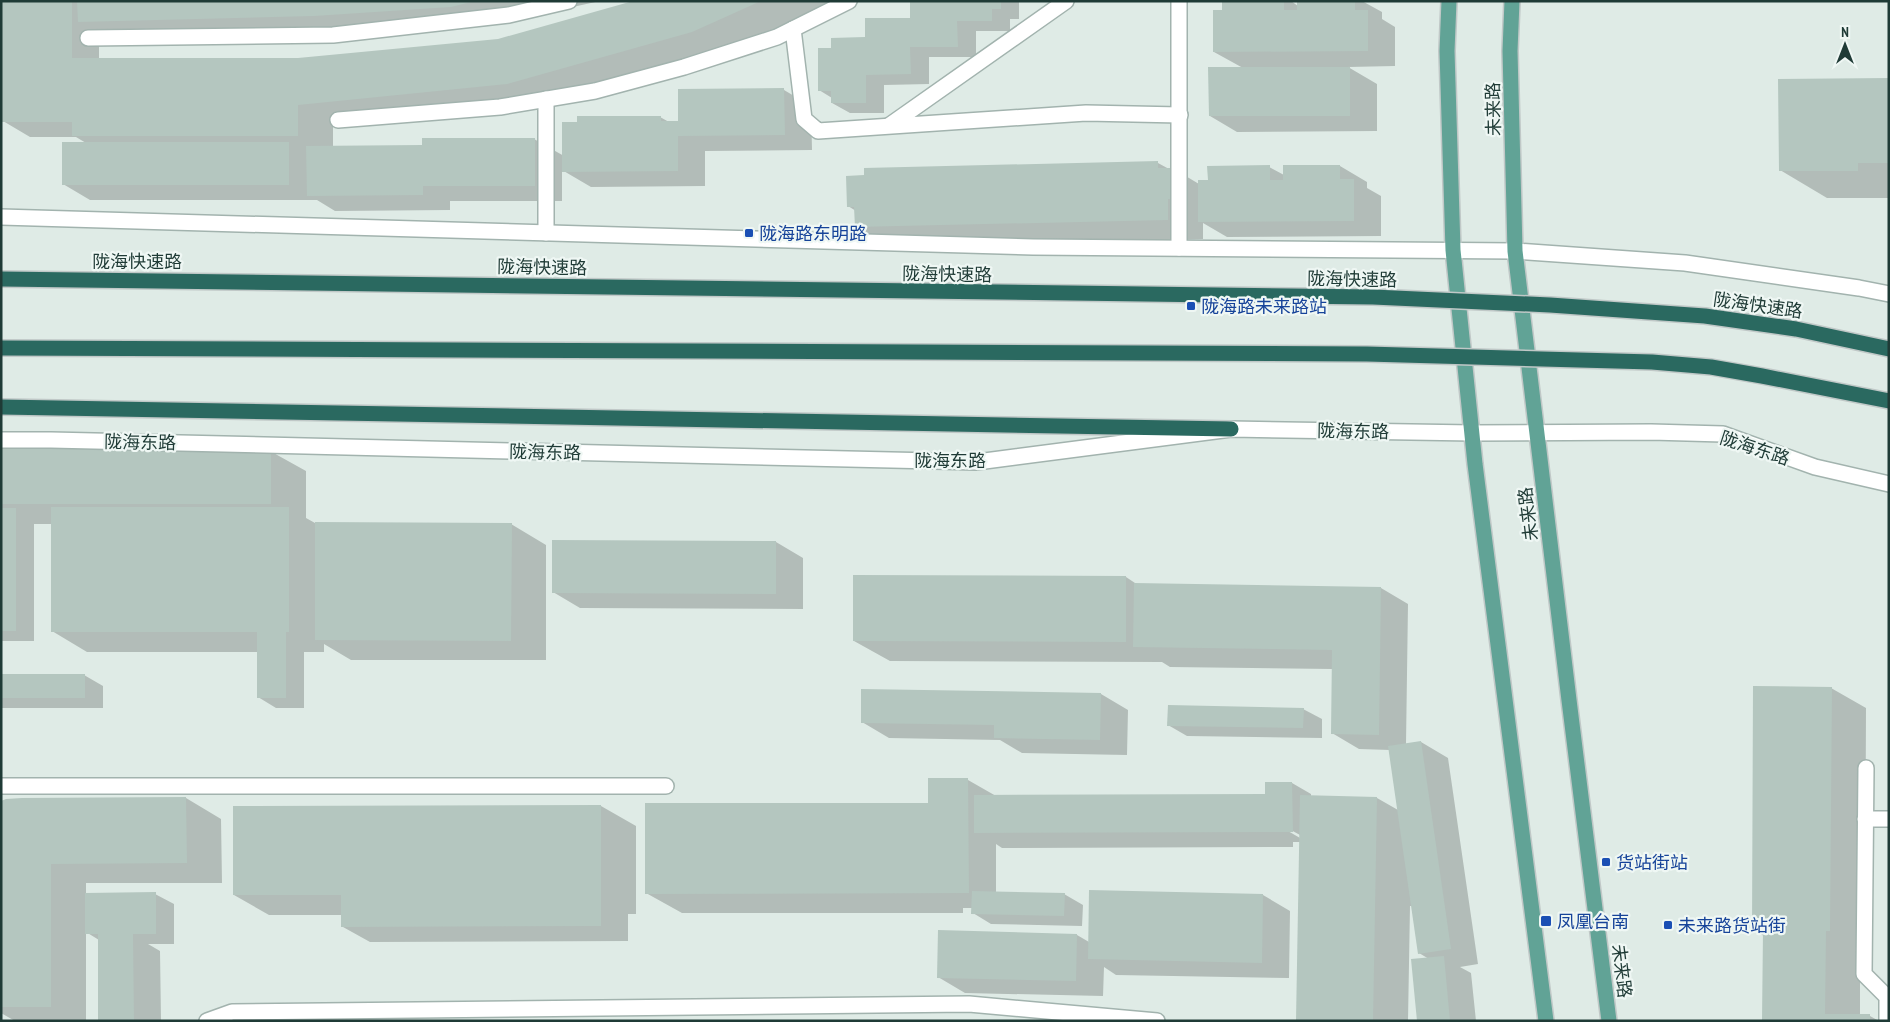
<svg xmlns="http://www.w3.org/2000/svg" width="1890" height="1022" font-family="'PT Sans Narrow','Noto Sans SC',sans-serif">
  <rect width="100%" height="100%" fill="#dfebe6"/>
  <g fill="#0003" fill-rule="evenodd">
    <path d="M 3,1 L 600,1 L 487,26 L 350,36 L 99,33 L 99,60 L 298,60 L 498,40 L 637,1 L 840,1 L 728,52 L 542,104 L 333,124 L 333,147 L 424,146 L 534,139 L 564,156 L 660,117 L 669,122 L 680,122 L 784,90 L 811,106 L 812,150 L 705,151 L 705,186 L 591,187 L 562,170 L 562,201 L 450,201 L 450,210 L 335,211 L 317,200 L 90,200 L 63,184 L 86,143 L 76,137 L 30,137 L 3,121 Z"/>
    <path d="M 912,1 L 1019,1 L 1019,19 L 1010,19 L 1010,31 L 976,31 L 976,57 L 929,57 L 929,84 L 884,85 L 884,113 L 850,113 L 832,103 L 832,98 L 819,90 L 832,49 L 867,38 L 912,19 Z"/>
    <path d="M 1223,1 L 1291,1 L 1298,6 L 1298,1 L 1362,1 L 1382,12 L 1382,19 L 1395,27 L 1395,66 L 1348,67 L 1377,84 L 1377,131 L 1237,132 L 1210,116 L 1243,68 L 1214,52 L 1223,11 Z"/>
    <path d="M 1889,80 L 1889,198 L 1827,198 L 1780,170 Z"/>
    <path d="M 1158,163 L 1169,169 L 1174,169 L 1199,184 L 1269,167 L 1284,175 L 1340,166 L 1367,182 L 1367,188 L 1381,196 L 1381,236 L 1227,237 L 1203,223 L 1203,239 L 891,247 L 856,227 L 856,211 L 848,206 Z"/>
    <path d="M 1,451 L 270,451 L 306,471 L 306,518 L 315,523 L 511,524 L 546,545 L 546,660 L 351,660 L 324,644 L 324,652 L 304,652 L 304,708 L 276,708 L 258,697 L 258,652 L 87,652 L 52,631 L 52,524 L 34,524 L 34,641 L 2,641 Z"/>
    <path d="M 776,542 L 803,558 L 803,609 L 580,608 L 553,592 Z"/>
    <path d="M 1126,577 L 1138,585 L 1381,588 L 1408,604 L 1406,744 L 1421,742 L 1448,758 L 1478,964 L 1460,967 L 1471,973 L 1476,1021 L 1418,1021 L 1429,959 L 1419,953 L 1412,906 L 1410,906 L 1408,1021 L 1297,1021 L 1300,842 L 1293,842 L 1293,847 L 1002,848 L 996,844 L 996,893 L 1064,894 L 1083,905 L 1082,926 L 991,924 L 973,913 L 973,908 L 963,908 L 963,913 L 682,913 L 646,893 L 929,805 L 929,780 L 968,780 L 996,796 L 1265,795 L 1292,783 L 1311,794 L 1311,797 L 1377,798 L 1398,810 L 1390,750 L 1359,749 L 1332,733 L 1333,669 L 1170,667 L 1162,662 L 890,661 L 854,641 ZM 1289,829 L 1300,835 L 1300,838 L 1288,831 Z"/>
    <path d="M 1,675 L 84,675 L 103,686 L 103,708 L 1,708 Z"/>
    <path d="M 1831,688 L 1866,708 L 1865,951 L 1860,951 L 1860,1016 L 1870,1016 L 1879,1021 L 1763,1021 L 1764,936 L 1753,930 Z"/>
    <path d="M 1101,694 L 1128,710 L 1127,755 L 1022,753 L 1000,740 L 889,738 L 862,722 Z"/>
    <path d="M 1303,709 L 1322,719 L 1322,738 L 1187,736 L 1168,725 Z"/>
    <path d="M 186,798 L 221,819 L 222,883 L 86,883 L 86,894 L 155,894 L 174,904 L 174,944 L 148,944 L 160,951 L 161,1021 L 99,1021 L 99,940 L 86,932 L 86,1021 L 15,1021 L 1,1013 L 1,803 Z"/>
    <path d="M 601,806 L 636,826 L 636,914 L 628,914 L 628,941 L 370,942 L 343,927 L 342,915 L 269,915 L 234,895 Z"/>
    <path d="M 1263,895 L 1290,911 L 1289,978 L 1116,975 L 1104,967 L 1103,996 L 965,993 L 938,977 L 1077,935 L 1089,942 Z"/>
  </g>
  <g fill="#b4c6bf">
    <path d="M 2,1 L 72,1 L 72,58 L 298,58 L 498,39 L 633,1 L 761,1 L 692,32 L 507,84 L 298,105 L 298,136 L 72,136 L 72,122 L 2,122 Z"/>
    <path d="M 77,1 L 471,1 L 471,2 L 451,7 L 314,16 L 78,22 Z"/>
    <path d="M 910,1 L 1001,1 L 1001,9 L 992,9 L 992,21 L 957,21 L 958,47 L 910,47 L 911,74 L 866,75 L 866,103 L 831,103 L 831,91 L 818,91 L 818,48 L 831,48 L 831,38 L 865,37 L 865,18 L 910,18 Z"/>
    <path d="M 1222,1 L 1284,1 L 1284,10 L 1297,10 L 1297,1 L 1355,1 L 1355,10 L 1368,10 L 1368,51 L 1213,52 L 1213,10 L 1222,10 Z"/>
    <path d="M 1208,67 L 1350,67 L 1350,116 L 1209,116 Z"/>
    <path d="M 1889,78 L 1889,163 L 1858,163 L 1858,171 L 1779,171 L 1778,79 Z"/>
    <path d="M 784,88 L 785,135 L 678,136 L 678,171 L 562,172 L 562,122 L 577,122 L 577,116 L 661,116 L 661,121 L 678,121 L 678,89 Z"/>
    <path d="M 422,138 L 535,138 L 535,186 L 423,186 L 423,195 L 307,196 L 306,146 L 422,145 Z"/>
    <rect x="62" y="142" width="227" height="43"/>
    <path d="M 1158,161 L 1158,168 L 1175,168 L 1176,199 L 1168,199 L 1168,220 L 855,227 L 854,207 L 847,207 L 846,176 L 864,175 L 864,168 Z"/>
    <path d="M 1270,165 L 1270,180 L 1283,180 L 1283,165 L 1340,165 L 1340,179 L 1354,179 L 1354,221 L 1198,222 L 1198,180 L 1208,180 L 1207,166 Z"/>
    <rect x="1" y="449" width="270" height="55"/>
    <path d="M 51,507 L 289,507 L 289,632 L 286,632 L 286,698 L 257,698 L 257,632 L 51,632 Z"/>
    <rect x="1" y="508" width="15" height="123"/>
    <path d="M 315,522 L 512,523 L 511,641 L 315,640 Z"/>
    <path d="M 552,540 L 776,541 L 776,594 L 552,593 Z"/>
    <path d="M 853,575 L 1126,576 L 1126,642 L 853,641 Z"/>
    <path d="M 1134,583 L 1381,587 L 1379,735 L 1331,734 L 1332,650 L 1133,647 Z"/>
    <rect x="1" y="674" width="84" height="24"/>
    <path d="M 1753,686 L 1832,687 L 1830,931 L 1826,931 L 1825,1014 L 1870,1014 L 1870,1021 L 1762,1021 L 1763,931 L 1752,931 Z"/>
    <path d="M 861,689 L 1101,693 L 1100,740 L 994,738 L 994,725 L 861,723 Z"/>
    <path d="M 1168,705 L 1304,708 L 1303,728 L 1167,726 Z"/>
    <path d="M 1421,741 L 1451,949 L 1418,954 L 1388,746 Z"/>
    <path d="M 928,778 L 968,778 L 969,893 L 645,894 L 645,803 L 928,803 Z"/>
    <path d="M 1265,782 L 1292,782 L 1293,832 L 974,833 L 974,795 L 1265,794 Z"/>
    <path d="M 1300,795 L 1377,797 L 1373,1021 L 1296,1021 Z"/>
    <path d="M 186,797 L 187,863 L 51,864 L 51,1007 L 1,1007 L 1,801 L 6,799 L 22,798 Z"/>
    <path d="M 601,805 L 601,926 L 341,927 L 341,895 L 233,895 L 233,806 Z"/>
    <path d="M 1089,890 L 1263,894 L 1262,963 L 1088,959 Z"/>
    <path d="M 972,891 L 1065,893 L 1064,916 L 971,914 Z"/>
    <path d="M 156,892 L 156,934 L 133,934 L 134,1021 L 98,1021 L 98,934 L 85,934 L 85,893 Z"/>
    <path d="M 938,930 L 1077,934 L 1076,981 L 937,978 Z"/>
    <path d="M 1444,956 L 1450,1021 L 1417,1021 L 1411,959 Z"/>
  </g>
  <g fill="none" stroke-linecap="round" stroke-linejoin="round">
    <g stroke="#a2b3ae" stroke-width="18">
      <g id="minor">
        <path d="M 793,29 L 804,119 L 818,131 L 1086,113 L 1180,115"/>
        <path d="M 88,38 L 333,35 L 509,15 L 569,1"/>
        <path d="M 546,99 L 546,233"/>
        <path d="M 338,120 L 500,107 L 595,91 L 684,67 L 777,37 L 849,1"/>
        <path d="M 890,125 L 1066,1"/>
        <path d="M 1,217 L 1033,247 L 1515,251 L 1685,263 L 1859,288 L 1889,294"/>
        <path d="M 1179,248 L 1179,1"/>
        <path d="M 1,440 L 51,440 L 977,462 L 1231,429 L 1473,433 L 1651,432 L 1723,434 L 1815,467 L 1889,484"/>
        <path d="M 1866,768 L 1864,974 L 1887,997 L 1887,1021"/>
        <path d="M 1,786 L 666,786"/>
        <path d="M 1865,819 L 1889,819"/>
        <path d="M 207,1021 L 232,1012 L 969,1004 L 1157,1021"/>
      </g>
    </g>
    <g stroke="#c0c8c7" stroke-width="18">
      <g id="major">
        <path d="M 1449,1 L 1447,51 L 1453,250 L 1475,464 L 1546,1021"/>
        <path d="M 1512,1 L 1510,51 L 1515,251 L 1569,700 L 1609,1021"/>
      </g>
    </g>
    <g stroke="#c0c8c7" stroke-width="18">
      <path id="highway" d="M 1,407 L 1231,429"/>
    </g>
    <use href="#minor" stroke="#fff" stroke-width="15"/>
    <use href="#major" stroke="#61a396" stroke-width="15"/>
    <use href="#highway" stroke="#2a6960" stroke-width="15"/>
    <g stroke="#c0c8c7" stroke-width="18" stroke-linecap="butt">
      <g id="highway-bridge">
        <path d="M 1,279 L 1373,297 L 1550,305 L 1705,316 L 1796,329 L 1889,349"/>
        <path d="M 1,348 L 1367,354 L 1652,362 L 1711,367 L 1762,376 L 1889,401"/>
      </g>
    </g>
    <use href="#highway-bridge" stroke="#2a6960" stroke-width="15"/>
  </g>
  <g fill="#1a4fb4" stroke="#eff7f4" stroke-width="2">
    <rect x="744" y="228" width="10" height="10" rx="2.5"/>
    <rect x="1186" y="301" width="10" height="10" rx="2.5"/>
    <rect x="1601" y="857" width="10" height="10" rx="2.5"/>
    <rect x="1540" y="915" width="12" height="12" rx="2.5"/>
    <rect x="1663" y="920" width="10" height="10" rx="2.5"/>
  </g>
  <g text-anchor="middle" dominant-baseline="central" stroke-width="4.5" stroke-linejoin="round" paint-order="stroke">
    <g font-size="18" fill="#1f3b36" stroke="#eff7f4">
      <text transform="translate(1493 109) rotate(-91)">未来路</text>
      <text x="137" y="261">陇海快速路</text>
      <text transform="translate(542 267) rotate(1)">陇海快速路</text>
      <text transform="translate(947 274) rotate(1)">陇海快速路</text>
      <text transform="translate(1352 279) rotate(1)">陇海快速路</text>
      <text transform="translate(1758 305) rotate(8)">陇海快速路</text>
      <text transform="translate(1353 431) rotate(1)">陇海东路</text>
      <text transform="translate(140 442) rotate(1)">陇海东路</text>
      <text transform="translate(1755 448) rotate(18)">陇海东路</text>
      <text transform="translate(545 452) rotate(1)">陇海东路</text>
      <text x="950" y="460">陇海东路</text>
      <text transform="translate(1528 514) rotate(-97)">未来路</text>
      <text transform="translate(1622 971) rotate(83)">未来路</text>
    </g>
    <g font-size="18" fill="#164399" stroke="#eff7f4" text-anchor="start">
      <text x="759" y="233">陇海路东明路</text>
      <text x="1201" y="306">陇海路未来路站</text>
      <text x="1616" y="862">货站街站</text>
      <text x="1557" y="921">凤凰台南</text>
      <text x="1678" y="925">未来路货站街</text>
    </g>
  </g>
  <rect width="1890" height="1022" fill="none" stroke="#1f3b36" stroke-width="5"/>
  <g transform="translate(1845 45)" stroke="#eff7f4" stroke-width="4" paint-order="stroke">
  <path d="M0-4L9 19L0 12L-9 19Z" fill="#1f3b36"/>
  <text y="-8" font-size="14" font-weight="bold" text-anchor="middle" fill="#1f3b36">N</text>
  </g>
</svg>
